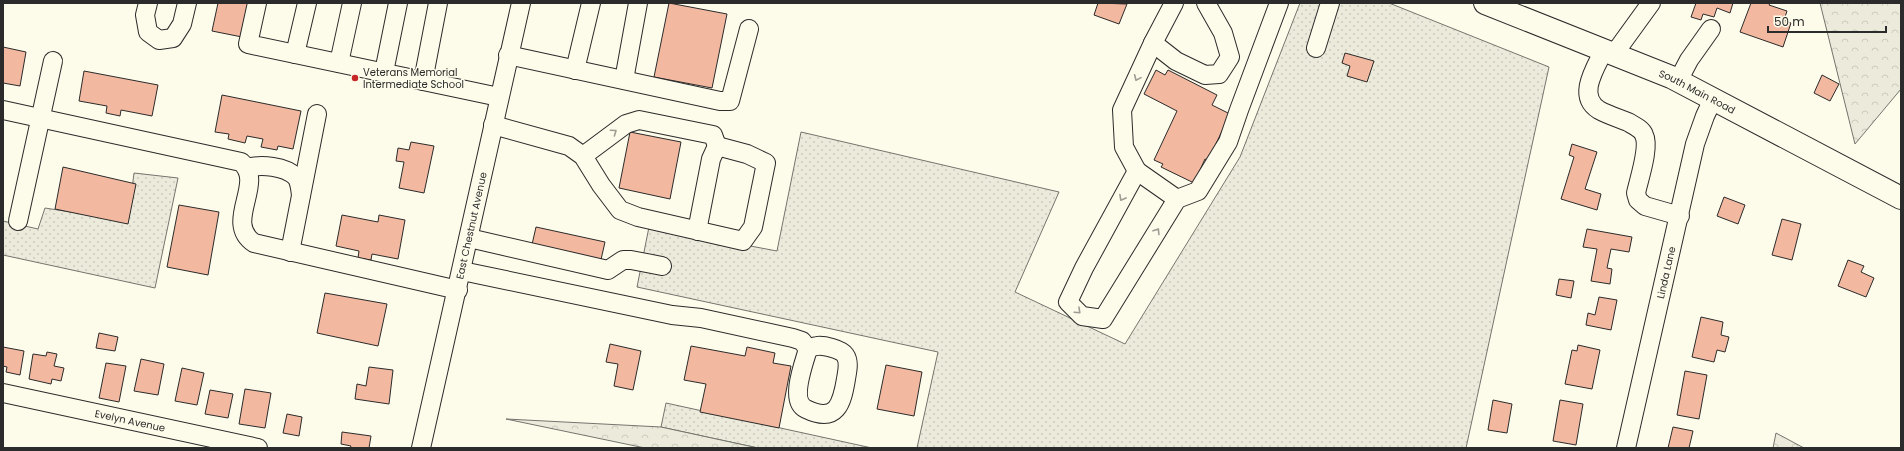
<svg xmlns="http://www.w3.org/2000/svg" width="1904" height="451" font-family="Poppins,sans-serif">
  <defs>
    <pattern id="grass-dots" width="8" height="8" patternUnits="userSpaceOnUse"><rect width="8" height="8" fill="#ecebdb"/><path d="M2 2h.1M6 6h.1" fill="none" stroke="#cbcabc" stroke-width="1.8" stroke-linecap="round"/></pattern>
    <pattern id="forest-crowns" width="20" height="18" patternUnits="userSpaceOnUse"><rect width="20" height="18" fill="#ecebdb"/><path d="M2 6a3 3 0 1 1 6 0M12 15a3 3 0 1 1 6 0" fill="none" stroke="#cbcabc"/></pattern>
  </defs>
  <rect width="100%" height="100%" fill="#fdfbea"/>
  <g fill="url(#grass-dots)" stroke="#74746e">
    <path d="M 1300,3 L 1389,3 L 1549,67 L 1466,448 L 917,448 L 938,352 L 637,287 L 649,227 L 777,251 L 801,132 L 1059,192 L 1015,292 L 1125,344 L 1240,157 Z"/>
    <path d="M 134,173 L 178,178 L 155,288 L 3,255 L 3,221 L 38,229 L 45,208 L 128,221 Z"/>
    <path d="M 666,403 L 872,448 L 758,448 L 661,427 Z"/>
  </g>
  <g fill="url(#forest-crowns)" stroke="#74746e">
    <path d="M 1820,3 L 1901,3 L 1901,89 L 1855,144 Z"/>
    <path d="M 506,419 L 661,427 L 758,448 L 645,448 Z"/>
    <path d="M 1776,433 L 1804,448 L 1773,448 Z"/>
  </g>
  <g fill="#f2b8a0" stroke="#2b2b2b">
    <path d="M 218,3 L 249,3 L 242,37 L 212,31 Z"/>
    <path d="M 669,3 L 727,14 L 712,88 L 654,77 Z"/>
    <path d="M 1098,3 L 1127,4 L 1119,24 L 1094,15 Z"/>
    <path d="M 1696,3 L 1733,3 L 1730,13 L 1717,8 L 1714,17 L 1703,14 L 1701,20 L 1691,17 Z"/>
    <path d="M 1751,3 L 1770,3 L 1769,5 L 1787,11 L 1784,20 L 1791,23 L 1783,47 L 1740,32 Z"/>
    <path d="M 3,47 L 26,52 L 20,86 L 3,83 Z"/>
    <path d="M 1345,53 L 1374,61 L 1367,82 L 1347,76 L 1350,66 L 1342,63 Z"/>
    <path d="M 1156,70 L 1165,75 L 1168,70 L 1217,95 L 1212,105 L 1230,114 L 1214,148 L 1221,151 L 1215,164 L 1205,159 L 1194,183 L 1161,167 L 1163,164 L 1154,160 L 1177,111 L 1144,94 Z"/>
    <path d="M 84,71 L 158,85 L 152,116 L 121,110 L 120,116 L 106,113 L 107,106 L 79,101 Z"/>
    <path d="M 1822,75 L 1839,84 L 1830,101 L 1814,93 Z"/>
    <path d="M 222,95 L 301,111 L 293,149 L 278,146 L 277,150 L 261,147 L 263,139 L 247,136 L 245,143 L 228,139 L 229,134 L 215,132 Z"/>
    <path d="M 630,132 L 681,142 L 670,199 L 619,188 Z"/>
    <path d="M 411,142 L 434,146 L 424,193 L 399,188 L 404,162 L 396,161 L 398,148 L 409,150 Z"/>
    <path d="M 1572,144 L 1597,152 L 1585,189 L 1601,194 L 1597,210 L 1561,199 L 1574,157 L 1569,155 Z"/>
    <path d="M 63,167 L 136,184 L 128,224 L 55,209 Z"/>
    <path d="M 1724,197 L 1745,205 L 1738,224 L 1717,216 Z"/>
    <path d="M 179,205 L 219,212 L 208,275 L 167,267 Z"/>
    <path d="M 342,215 L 378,222 L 379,215 L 405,220 L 398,259 L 372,254 L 371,260 L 358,258 L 359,251 L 336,246 Z"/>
    <path d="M 1782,219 L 1801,224 L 1792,260 L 1772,255 Z"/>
    <path d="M 536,227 L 605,242 L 600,264 L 531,249 Z"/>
    <path d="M 1587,229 L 1632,237 L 1629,252 L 1611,249 L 1607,268 L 1612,269 L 1610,284 L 1591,281 L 1597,249 L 1583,247 Z"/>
    <path d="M 1848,260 L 1864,266 L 1861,272 L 1874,278 L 1866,297 L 1838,286 Z"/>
    <path d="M 1559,279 L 1574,281 L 1571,298 L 1556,295 Z"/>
    <path d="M 325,293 L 387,304 L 378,346 L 317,333 Z"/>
    <path d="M 1599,297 L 1617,300 L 1611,330 L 1586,325 L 1588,313 L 1595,315 Z"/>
    <path d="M 1701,317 L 1723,322 L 1721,335 L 1729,337 L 1725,352 L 1717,350 L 1714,362 L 1692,357 Z"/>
    <path d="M 99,333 L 118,337 L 115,351 L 96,348 Z"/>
    <path d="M 610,344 L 641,351 L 633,390 L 614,386 L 618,364 L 606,362 Z"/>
    <path d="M 1578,345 L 1600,350 L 1592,389 L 1565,384 L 1572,350 L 1577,351 Z"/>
    <path d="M 691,346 L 745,356 L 747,347 L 775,353 L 773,363 L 791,366 L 779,428 L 700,412 L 706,384 L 684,380 Z"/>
    <path d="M 3,347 L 24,351 L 20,375 L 6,372 L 7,367 L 3,366 Z"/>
    <path d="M 47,352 L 57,354 L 54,366 L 64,368 L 61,381 L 52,379 L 51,384 L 29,379 L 33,354 L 46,356 Z"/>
    <path d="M 141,359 L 164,364 L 158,395 L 134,391 Z"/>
    <path d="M 106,363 L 126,366 L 119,402 L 99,398 Z"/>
    <path d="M 886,365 L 922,372 L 914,416 L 877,409 Z"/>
    <path d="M 369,367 L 393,370 L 389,404 L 355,399 L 357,384 L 366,386 Z"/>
    <path d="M 182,368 L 204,373 L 197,405 L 175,401 Z"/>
    <path d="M 1685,371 L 1707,375 L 1699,419 L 1677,415 Z"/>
    <path d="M 245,389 L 271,393 L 265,428 L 239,424 Z"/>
    <path d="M 210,390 L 233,394 L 228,418 L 205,414 Z"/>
    <path d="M 1493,400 L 1512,404 L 1507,433 L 1488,430 Z"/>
    <path d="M 1560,400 L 1583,404 L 1576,445 L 1553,441 Z"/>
    <path d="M 287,414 L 302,417 L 299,436 L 283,433 Z"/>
    <path d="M 1673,427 L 1693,431 L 1689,448 L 1668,448 Z"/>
    <path d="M 342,432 L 371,436 L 369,448 L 350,448 L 351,446 L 341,444 Z"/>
  </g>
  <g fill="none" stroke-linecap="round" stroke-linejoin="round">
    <g stroke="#2b2b2b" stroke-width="20">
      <g id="minor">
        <path d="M 148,3 L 145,15 L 148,32 L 159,40 L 173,38 L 182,24 L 187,3"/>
        <path d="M 257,3 L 248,44 L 499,97"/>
        <path d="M 1174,3 L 1153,43 L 1122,110 L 1124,147 L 1137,171 L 1084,268 L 1068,302 L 1082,316 L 1103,319 L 1177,199 L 1198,191 L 1228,142 L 1239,110 L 1279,3"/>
        <path d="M 1153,43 L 1176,61 L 1205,75 L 1219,74 L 1230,57 L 1223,33 L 1206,3"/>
        <path d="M 1316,48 L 1330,3"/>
        <path d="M 1604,50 C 1596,67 1576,96 1599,110 C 1608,115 1618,118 1628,122 C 1633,125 1642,129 1644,135 C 1650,147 1639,179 1636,193 L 1638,200 L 1645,206 L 1680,216"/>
        <path d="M 295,54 L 307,3"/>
        <path d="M 1614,54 L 1651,3"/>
        <path d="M 508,55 L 720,101 L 730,101 L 749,29"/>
        <path d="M 339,63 L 352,3"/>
        <path d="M 575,70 L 591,3"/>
        <path d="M 384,72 L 398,3"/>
        <path d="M 624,80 L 638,3"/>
        <path d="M 423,81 L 438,3"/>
        <path d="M 1678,81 L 1689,60 L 1711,29"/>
        <path d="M 3,110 L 241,162 C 266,183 223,222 254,243 L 458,290"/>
        <path d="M 493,125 L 569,146 L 583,156 L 601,185 L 620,210 L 638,217 L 743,241 L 753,227 L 766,163 L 747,154 L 717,146 L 711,159 L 697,231"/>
        <path d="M 583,156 L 626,124 L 639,120 L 713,135 L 717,146"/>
        <path d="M 247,168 C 261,164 285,166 296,177 C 300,182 300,189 301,195"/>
        <path d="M 1137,171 L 1177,199"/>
        <path d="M 18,221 L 53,61"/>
        <path d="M 469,238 L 608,270 L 623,260 L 631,260 L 662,266"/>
        <path d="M 290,252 L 317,114"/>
        <path d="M 462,271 L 672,315 L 701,318 L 793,338 L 802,341 L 808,349 C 811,348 814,346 817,346 C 823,345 841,349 845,355 C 850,362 847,372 846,379 C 842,403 837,424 806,409 C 789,401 804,363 808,349"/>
        <path id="s1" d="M 3,393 L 258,448"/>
        <path id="s2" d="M 421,448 L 521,3"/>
        <path id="s3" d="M 1626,448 L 1695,144 L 1705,116 L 1713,99"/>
      </g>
    </g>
    <g stroke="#2b2b2b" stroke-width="24">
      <g id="major">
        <path id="s4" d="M 1485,3 L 1671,77 L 1901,198"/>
      </g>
    </g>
    <use href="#minor" stroke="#fdfbea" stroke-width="18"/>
    <use href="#major" stroke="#fdfbea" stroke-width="22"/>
  </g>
  <defs><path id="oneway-chevron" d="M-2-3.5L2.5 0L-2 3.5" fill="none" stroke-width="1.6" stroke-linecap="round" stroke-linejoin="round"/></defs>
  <g stroke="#9e9d94">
    <use href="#oneway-chevron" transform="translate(1137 78) rotate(114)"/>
    <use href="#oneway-chevron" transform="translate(614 132) rotate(-35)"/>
    <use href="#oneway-chevron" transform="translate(1122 198) rotate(119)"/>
    <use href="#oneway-chevron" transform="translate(1157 231) rotate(-58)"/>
    <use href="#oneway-chevron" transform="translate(1078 311) rotate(43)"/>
  </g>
  <circle fill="#c62828" stroke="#fdfbea" stroke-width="1.5" cx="355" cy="78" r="4"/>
  <g text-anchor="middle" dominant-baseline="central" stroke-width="3" stroke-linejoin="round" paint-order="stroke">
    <g font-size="10" fill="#2b2b2b" stroke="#fdfbea" text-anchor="start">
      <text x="363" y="72">Veterans Memorial<tspan x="363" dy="12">Intermediate School</tspan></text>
    </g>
    <g font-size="10" fill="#2b2b2b" stroke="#fdfbea">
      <text stroke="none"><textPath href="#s4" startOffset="230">South Main Road</textPath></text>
      <text stroke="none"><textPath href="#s2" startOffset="228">East Chestnut Avenue</textPath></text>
      <text stroke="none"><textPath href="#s3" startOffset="180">Linda Lane</textPath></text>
      <text stroke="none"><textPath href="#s1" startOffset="130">Evelyn Avenue</textPath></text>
    </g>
  </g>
  <rect width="1904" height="451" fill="none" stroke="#2b2b2b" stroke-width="8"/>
  <path d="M1768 26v6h118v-6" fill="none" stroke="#2b2b2b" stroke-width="2"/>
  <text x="1774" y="26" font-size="12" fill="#2b2b2b" stroke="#fdfbea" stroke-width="3" paint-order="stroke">50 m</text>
</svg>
